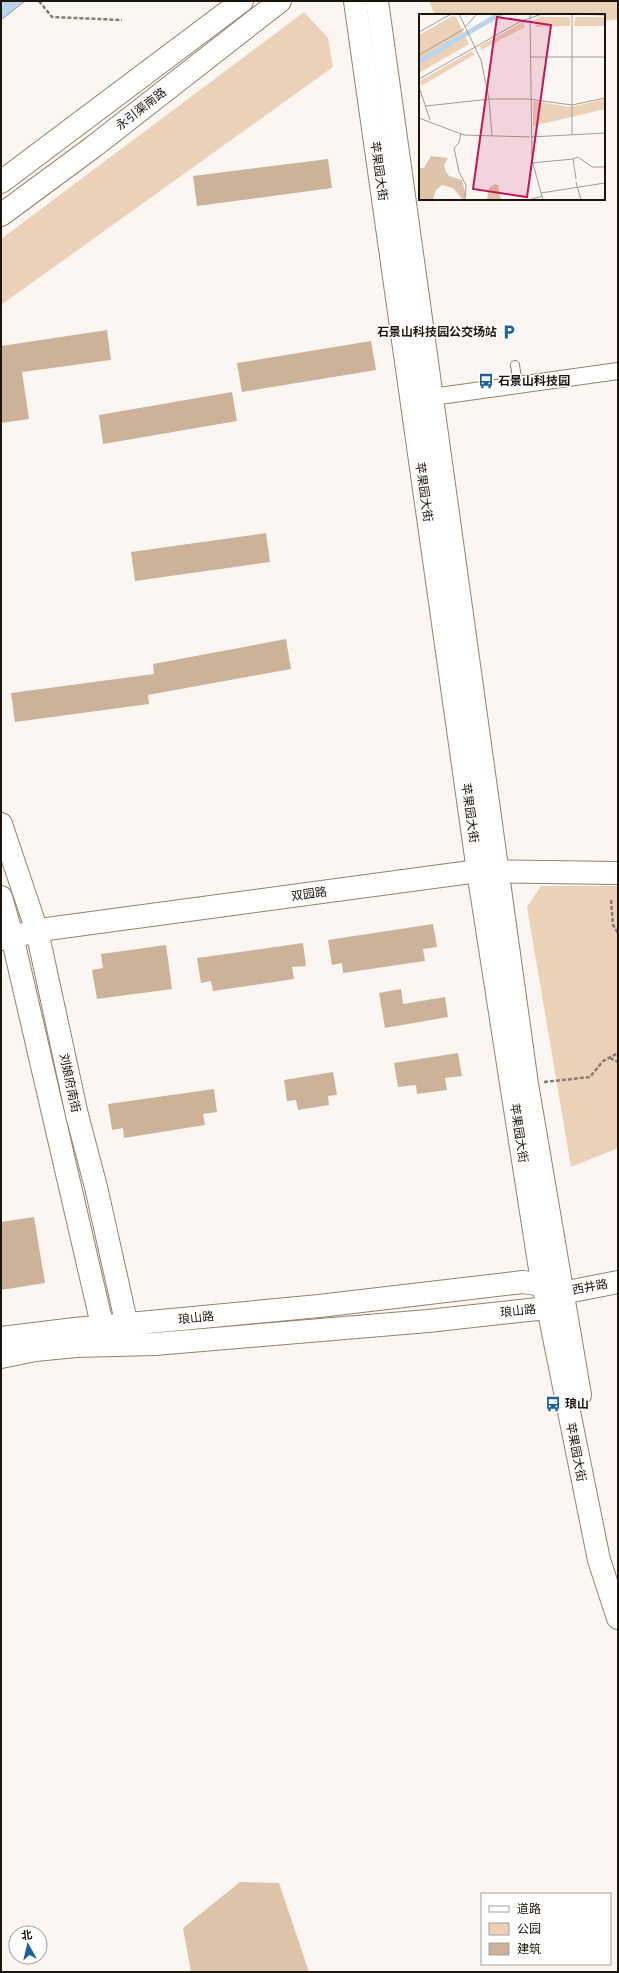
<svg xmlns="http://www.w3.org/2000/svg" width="619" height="1973" font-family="Arial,'Noto Sans SC',sans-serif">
  <rect width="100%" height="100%" fill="#fbf6f2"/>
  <g fill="#ebd1b8">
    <path d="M 429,1 L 618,1 L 618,19 L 604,21 L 604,15 L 435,15 Z"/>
    <path d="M 304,12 L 328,38 L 333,67 L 1,305 L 1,239 Z"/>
    <path d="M 541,886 L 618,886 L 618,1148 L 571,1167 L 527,907 Z"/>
  </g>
  <path fill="#ddc3a9" d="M 240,1882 L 279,1883 L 309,1972 L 191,1972 L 183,1928 Z"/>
  <path fill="#b9d4ed" stroke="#8a9baa" d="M 1,1 L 25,1 L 1,20 Z"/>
  <g fill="#ccb299">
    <path d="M 328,159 L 332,188 L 197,206 L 193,176 Z"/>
    <path d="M 107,330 L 111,360 L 22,372 L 29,419 L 1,423 L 1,346 Z"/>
    <path d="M 371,341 L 376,370 L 242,392 L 237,363 Z"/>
    <path d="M 232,392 L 237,421 L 103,444 L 99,415 Z"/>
    <path d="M 266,533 L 270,562 L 135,581 L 131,552 Z"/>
    <path d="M 286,639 L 291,669 L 148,695 L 149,704 L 15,722 L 11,693 L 154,674 L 153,664 Z"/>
    <path d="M 433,924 L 437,947 L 423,949 L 425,961 L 343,973 L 342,963 L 332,965 L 328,940 Z"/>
    <path d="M 303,943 L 306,966 L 292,967 L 294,979 L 213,991 L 211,981 L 201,983 L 197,958 Z"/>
    <path d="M 166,945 L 172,989 L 97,999 L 92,970 L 103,968 L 101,954 Z"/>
    <path d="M 401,989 L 403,1004 L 445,997 L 448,1017 L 385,1028 L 379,993 Z"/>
    <path d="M 458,1053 L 462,1076 L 445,1078 L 447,1090 L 417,1094 L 416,1085 L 398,1087 L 394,1063 Z"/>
    <path d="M 333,1072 L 337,1095 L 328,1096 L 329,1105 L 298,1110 L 296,1100 L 287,1101 L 284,1080 Z"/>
    <path d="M 214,1089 L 217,1112 L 203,1114 L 205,1125 L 124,1138 L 123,1128 L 112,1130 L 108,1104 Z"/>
    <path d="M 34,1217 L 45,1283 L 1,1290 L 1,1222 Z"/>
  </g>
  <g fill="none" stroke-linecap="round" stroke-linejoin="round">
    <g stroke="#96806b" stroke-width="10">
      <path id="lane" d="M 515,365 L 518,385"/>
    </g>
    <g stroke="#96806b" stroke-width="18">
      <path id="street" d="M 432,397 L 618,371"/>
    </g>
    <g stroke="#96806b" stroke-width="24">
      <g id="secondary">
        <path d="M 355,1 L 478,871 L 539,1263 L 599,1560 L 618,1618"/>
        <path d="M 377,1 L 527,1084 L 580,1395"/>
        <path d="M 1,824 L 37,931 L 77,1115 L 96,1187 L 130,1339"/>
        <path d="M 1,897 L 12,936 L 106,1342"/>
        <path d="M 1,939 L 47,929 L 478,871 L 618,873"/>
        <path d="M 562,1293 L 618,1282"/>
        <path d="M 1,1338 L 75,1329 L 319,1306 L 523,1282 L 543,1285 L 555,1290"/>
        <path d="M 1,1357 L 35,1350 L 76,1346 L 155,1344 L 428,1321 L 547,1308 L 557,1298"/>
      </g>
    </g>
    <g stroke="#96806b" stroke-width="24">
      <g id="primary">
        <path d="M 1,182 L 242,1"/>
        <path d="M 1,215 L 93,147 L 280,1"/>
      </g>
    </g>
    <g stroke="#857e77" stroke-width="2.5" stroke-dasharray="4 2" stroke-linecap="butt">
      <path d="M 39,1 L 52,17 L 122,20"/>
      <path d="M 611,900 L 613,925 L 618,933"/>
      <path d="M 610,1058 L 618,1062"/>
      <path d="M 544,1082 L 590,1077 L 603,1061 L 618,1053"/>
    </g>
    <use href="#lane" stroke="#fff" stroke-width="8"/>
    <use href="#street" stroke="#fff" stroke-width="16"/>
    <use href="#secondary" stroke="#fff" stroke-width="22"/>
    <use href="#primary" stroke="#fff" stroke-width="22"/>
  </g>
  <defs>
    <g id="parking-bare" transform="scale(1.2)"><path d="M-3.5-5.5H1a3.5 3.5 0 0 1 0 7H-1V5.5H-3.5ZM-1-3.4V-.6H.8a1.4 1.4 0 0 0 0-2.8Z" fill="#1f6297" stroke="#fff" stroke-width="2.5" paint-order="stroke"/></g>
    <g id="bus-bare" transform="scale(1.2)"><path d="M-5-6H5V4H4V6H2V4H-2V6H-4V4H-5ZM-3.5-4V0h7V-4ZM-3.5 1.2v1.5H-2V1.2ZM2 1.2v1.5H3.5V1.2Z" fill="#1f6297" stroke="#fff" stroke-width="2.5" paint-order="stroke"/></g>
  </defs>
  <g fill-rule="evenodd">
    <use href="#parking-bare" x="509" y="332"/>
    <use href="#bus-bare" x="486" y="381"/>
    <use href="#bus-bare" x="553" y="1404"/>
  </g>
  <g text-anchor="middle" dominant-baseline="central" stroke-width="3" stroke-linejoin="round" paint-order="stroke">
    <g font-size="12" fill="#1d150c" stroke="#fff">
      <text transform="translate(141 109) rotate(-38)">永引渠南路</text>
      <text transform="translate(379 171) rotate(82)">苹果园大街</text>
      <text transform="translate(424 492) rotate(82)">苹果园大街</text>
      <text transform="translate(470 813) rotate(82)">苹果园大街</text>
      <text transform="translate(309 894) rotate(-8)">双园路</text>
      <text transform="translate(70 1083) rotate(78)">刘娘府南街</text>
      <text transform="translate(519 1133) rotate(81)">苹果园大街</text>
      <text transform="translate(590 1287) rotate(-11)">西井路</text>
      <text transform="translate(518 1311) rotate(-6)">琅山路</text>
      <text transform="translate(196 1318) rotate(-6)">琅山路</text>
      <text transform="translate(576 1452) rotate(79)">苹果园大街</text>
    </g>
    <g font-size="12" font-weight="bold" fill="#1d150c" stroke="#fff" text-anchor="start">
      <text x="497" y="332" text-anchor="end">石景山科技园公交场站</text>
      <text x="498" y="381">石景山科技园</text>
      <text x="565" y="1404">琅山</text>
    </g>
  </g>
  <g transform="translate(419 14)">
    <rect width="186" height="186" fill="#fbf6f2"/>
    <path d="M 34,2 L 37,3 L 50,30 L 0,59 L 0,21 ZM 121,3 L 151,3 L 151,12 L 117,13 L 115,5 ZM 156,3 L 186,3 L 186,12 L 155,12 ZM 104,8 L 106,13 L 62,36 L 61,32 ZM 53,37 L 55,41 L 2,72 L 1,67 ZM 186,85 L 186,95 L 114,112 L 114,87 L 152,93 Z" fill="#ebd1b8"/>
    <path d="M 12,142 L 29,144 L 25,151 L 27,158 L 30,162 L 43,166 L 47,182 L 44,186 L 34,174 L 23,171 L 17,176 L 14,186 L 0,186 L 0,154 L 5,154 ZM 76,170 L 79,171 L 82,186 L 68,186 L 70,174 Z" fill="#ddc3a9"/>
    <path d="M 76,0 L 86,0 L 0,50 L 0,45 Z" fill="#b9d4ed"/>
    <path fill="none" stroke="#a29c96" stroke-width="1" d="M 40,0 L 62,46 L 70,85 L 73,122M 111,0 L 113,146 L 124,186M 146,0 L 186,1M 153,1 L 153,121M 46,13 L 58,0M 0,18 L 32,0M 0,41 L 45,15M 111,43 L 186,43M 0,65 L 102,7 L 123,0M 0,73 L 11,106M 7,92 L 71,85 L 109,85 L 153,91 L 186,84M 0,104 L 45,121 L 111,123M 42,119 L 40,129 L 35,134 L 40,158 L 47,171 L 46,186M 112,123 L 186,119M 154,145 L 157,165M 112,149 L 154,145 L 159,143 L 173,153 L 186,153M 157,168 L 162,186M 122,179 L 186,169M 110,186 L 123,182"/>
    <path fill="#c2185b" fill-opacity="0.15" stroke="#c2185b" stroke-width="2" d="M 78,3 L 132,11 L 108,183 L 54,175 Z"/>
    <rect width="186" height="186" fill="none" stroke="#1d150c" stroke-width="2"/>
  </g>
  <rect width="619" height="1973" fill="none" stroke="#1d150c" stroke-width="4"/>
  <rect x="481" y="1893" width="130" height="72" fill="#ffffff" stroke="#a5a19e"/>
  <rect x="489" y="1906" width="20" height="6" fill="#ffffff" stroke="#a5a19e"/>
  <text x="517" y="1913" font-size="12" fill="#1d150c">道路</text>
  <rect x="489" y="1923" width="20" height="12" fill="#ebd1b8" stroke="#a5a19e"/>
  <text x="517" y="1933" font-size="12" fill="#1d150c">公园</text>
  <rect x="489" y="1943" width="20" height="12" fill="#ccb299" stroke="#a5a19e"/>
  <text x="517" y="1953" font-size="12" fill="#1d150c">建筑</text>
  <g transform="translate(28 1945) rotate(352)"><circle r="19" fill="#ffffff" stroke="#a5a19e"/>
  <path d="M0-3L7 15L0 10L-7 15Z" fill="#1f6297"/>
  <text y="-6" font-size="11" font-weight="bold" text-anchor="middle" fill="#1d150c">北</text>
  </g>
</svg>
